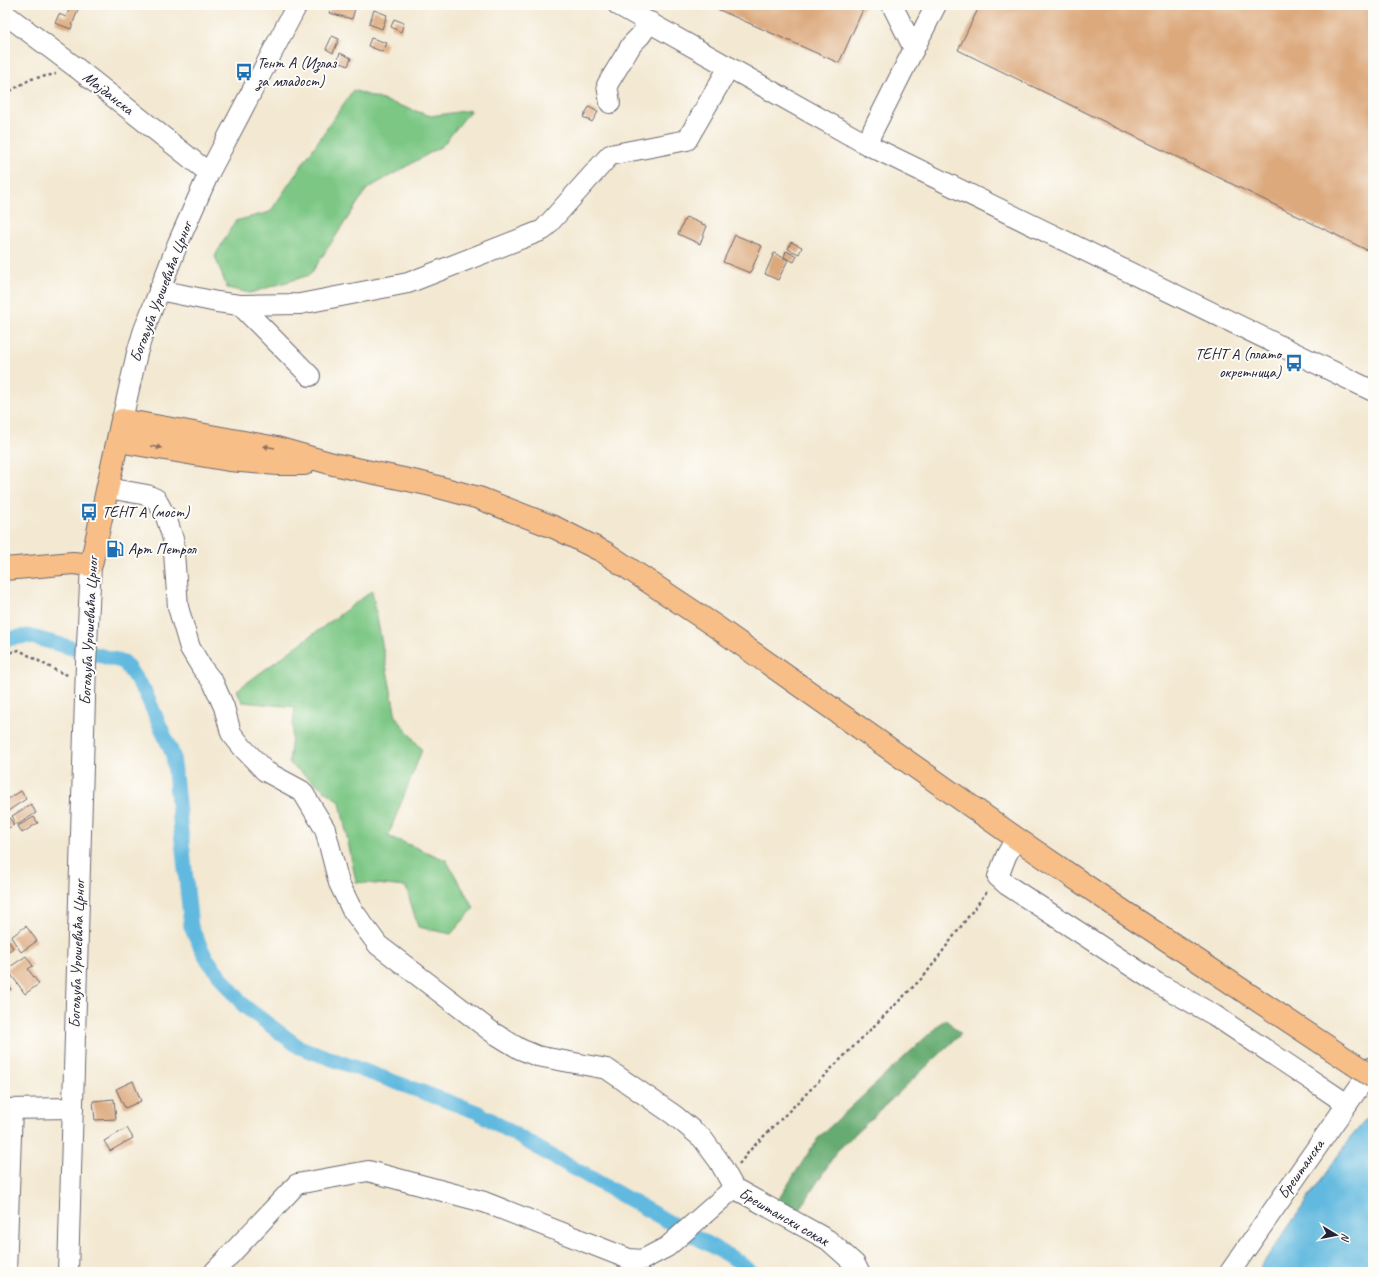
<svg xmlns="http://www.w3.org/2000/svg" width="1378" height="1277" font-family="Caveat,sans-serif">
  <rect width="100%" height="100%" fill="#fdfcf7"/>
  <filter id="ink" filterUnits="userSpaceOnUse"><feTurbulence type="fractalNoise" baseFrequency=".025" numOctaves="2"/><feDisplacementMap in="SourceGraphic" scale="8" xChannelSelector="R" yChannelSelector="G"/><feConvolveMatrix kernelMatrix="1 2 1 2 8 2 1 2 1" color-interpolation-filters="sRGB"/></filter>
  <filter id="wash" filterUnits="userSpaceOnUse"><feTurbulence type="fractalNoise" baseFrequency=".012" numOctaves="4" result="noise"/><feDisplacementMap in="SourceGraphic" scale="16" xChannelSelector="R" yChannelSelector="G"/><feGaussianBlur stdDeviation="0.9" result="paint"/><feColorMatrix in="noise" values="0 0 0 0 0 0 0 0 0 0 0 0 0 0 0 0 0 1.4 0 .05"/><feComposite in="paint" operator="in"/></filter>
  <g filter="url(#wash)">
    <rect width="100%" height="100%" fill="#f3e8d1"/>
    <g fill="#7dc785" stroke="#507460">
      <path d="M 353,90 L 431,116 L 471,110 L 442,146 L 367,189 L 310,275 L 250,293 L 227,288 L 215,256 L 235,221 L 270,212 Z"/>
      <path d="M 372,591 L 396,717 L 422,750 L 388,836 L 446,860 L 474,908 L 451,934 L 418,927 L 406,887 L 356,882 L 340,802 L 289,763 L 295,707 L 242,702 L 237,690 Z"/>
    </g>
    <path fill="#66ac72" stroke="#446756" d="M 945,1019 L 961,1034 L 837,1151 L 797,1214 L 778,1200 L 818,1138 Z"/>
    <path fill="#62b9df" stroke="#426e8d" d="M 1373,1111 L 1373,1272 L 1257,1272 L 1348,1141 Z"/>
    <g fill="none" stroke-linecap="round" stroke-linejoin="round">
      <path stroke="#62b9df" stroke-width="15" d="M 5,639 L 28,636 L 124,662 L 145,692 L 173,755 L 191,927 L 206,958 L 244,1006 L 299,1047 L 477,1112 L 543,1151 L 738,1261 L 750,1272"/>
    </g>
    <g id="blocks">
      <g fill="#dca97d">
        <path d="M 71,5 L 79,6 L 71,29 L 55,23 L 59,14 L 66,17 Z"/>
        <path d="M 331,5 L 356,5 L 352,19 L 329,13 Z"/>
        <path d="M 708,5 L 865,5 L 839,63 Z"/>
        <path d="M 980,5 L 1373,5 L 1373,253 L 958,50 Z"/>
        <path d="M 374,10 L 387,15 L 382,29 L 369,24 Z"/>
        <path d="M 394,19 L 404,23 L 401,32 L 391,27 Z"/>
        <path d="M 332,36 L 339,39 L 333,53 L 326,49 Z"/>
        <path d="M 371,38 L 387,43 L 383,52 L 368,46 Z"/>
        <path d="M 340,53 L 351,58 L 348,66 L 337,61 Z"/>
        <path d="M 589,107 L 598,112 L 592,122 L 583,117 Z"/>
        <path d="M 686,217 L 707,226 L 700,244 L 678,234 Z"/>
        <path d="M 735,235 L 762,246 L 750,273 L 723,262 Z"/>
        <path d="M 791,242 L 802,247 L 799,254 L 788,249 Z"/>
        <path d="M 786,251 L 797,256 L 794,262 L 784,257 Z"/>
        <path d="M 774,253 L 788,260 L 778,280 L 765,274 Z"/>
        <path d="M 21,791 L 26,799 L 5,813 L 5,801 Z"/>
        <path d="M 31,804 L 36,813 L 17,825 L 12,816 Z"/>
        <path d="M 34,817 L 38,823 L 22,833 L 18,826 Z"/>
        <path d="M 10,818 L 14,825 L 5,830 L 5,821 Z"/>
        <path d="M 26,926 L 37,941 L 21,952 L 11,937 Z"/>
        <path d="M 8,940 L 13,948 L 5,954 L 5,941 Z"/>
        <path d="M 26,956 L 33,966 L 28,969 L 39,984 L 25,994 L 7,969 Z"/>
        <path d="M 5,981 L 11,989 L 5,993 Z"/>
        <path d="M 133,1081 L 141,1101 L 125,1108 L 116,1089 Z"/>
        <path d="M 114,1099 L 116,1119 L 95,1120 L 93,1101 Z"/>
        <path d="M 127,1128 L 133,1138 L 110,1151 L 104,1141 Z"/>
      </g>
    </g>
  </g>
  <g filter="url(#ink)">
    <use href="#blocks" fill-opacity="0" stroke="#6b6770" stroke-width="1"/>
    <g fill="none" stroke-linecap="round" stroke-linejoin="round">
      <g stroke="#6b6770" stroke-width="22">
        <g id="minor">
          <path d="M 618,5 L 866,144 L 1373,391"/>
          <path d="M 892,5 L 914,49"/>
          <path d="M 5,14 L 78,69 L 209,173"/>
          <path d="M 610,103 L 607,85 L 632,44 L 640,36 L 650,22"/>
          <path d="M 866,144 L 936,5"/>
          <path d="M 159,290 L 217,302 L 240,305 L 310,376"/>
          <path d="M 240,305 L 300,304 L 408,283 L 543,230 L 610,155 L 687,140 L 729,67"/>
          <path d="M 122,420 L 137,353 L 144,330 L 178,243 L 209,173 L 297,5"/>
          <path d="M 108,488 L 147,495 L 156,499 L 166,517 L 173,539 L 178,607 L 190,648 L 202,668 L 213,682 L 224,707 L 231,733 L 243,748 L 265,771 L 302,791 L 325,829 L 339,883 L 351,908 L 378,945 L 492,1032 L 520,1049 L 537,1056 L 607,1069 L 674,1115 L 702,1138 L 719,1161 L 734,1188 L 828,1240 L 855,1264 L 859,1272"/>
          <path d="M 1016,838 L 1006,856 L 998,877 L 1007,885 L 1157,983 L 1214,1015 L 1347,1104"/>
          <path d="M 5,1109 L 73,1108"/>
          <path d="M 6,1272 L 12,1109"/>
          <path d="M 68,1272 L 86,664 L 91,565"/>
          <path d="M 214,1272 L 297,1184 L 368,1171 L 484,1202 L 629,1259 L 642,1260 L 667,1247 L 734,1188"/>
          <path d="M 1230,1272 L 1373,1067"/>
        </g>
      </g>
      <g stroke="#6b6770" stroke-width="24">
        <g id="major">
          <path d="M 118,441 L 229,460 L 278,464 L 304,464"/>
          <path d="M 5,569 L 73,563 L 91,565 L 122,420 L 277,448 L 333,464 L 427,484 L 479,498 L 556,528 L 604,552 L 718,628 L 1016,838 L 1120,909 L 1352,1063"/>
        </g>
      </g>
      <g stroke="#6b6770" stroke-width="2.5" stroke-dasharray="3 3" stroke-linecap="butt">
        <path d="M 5,94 L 31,79 L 56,74"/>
        <path d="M 5,654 L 19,650 L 55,670 L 70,676"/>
        <path d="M 739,1164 L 752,1148 L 925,975 L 988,890"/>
      </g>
      <use href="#minor" stroke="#fff" stroke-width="20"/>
      <use href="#major" stroke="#f7be87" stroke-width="22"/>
      <g stroke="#6b6770" stroke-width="24" stroke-linecap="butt">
        <path id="major-bridge" d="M 1352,1063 L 1373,1077"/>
      </g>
      <use href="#major-bridge" stroke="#f7be87" stroke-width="22"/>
    </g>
    <defs><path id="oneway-solid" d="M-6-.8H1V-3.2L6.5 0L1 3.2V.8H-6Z"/></defs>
    <g fill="#8c7061">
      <use href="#oneway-solid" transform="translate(156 447) rotate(10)"/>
      <use href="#oneway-solid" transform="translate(269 447) rotate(-170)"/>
    </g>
  </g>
  <defs>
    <g id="bus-bare" transform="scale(1.38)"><path d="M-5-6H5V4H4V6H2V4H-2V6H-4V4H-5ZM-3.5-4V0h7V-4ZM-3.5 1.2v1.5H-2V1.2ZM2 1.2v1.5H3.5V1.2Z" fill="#1f6fb2" stroke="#fdfcf7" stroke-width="2.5" paint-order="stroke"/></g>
    <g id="fuel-bare" transform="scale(1.38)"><path d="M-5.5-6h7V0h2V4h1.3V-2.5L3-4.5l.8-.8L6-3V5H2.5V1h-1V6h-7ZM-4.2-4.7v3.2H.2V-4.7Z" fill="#1f6fb2" stroke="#fdfcf7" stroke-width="2.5" paint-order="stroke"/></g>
  </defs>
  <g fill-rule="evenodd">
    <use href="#bus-bare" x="244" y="72"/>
    <use href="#bus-bare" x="1294" y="363"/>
    <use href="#bus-bare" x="89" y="512"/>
    <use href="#fuel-bare" x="115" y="549"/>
  </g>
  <g text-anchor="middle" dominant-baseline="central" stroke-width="4" stroke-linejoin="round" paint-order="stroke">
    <g font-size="16" fill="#22223b" stroke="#fdfcf7" text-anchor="start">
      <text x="257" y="63">Тент А (Излаз<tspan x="257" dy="18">за младост)</tspan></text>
      <text x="1281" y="354" text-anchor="end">ТЕНТ А (плато<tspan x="1281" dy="18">окретница)</tspan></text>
      <text x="102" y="512">ТЕНТ А (мост)</text>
      <text x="128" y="549">Арт Петрол</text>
    </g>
    <g font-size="16" fill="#22223b" stroke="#fdfcf7">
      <text transform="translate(108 93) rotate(38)">Мајданска</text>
      <text transform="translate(161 292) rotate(-69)">Богољуба Урошевића Црног</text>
      <text transform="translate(89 631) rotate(-87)">Богољуба Урошевића Црног</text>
      <text transform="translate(77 954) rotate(-88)">Богољуба Урошевића Црног</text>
      <text transform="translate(1301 1169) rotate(-55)">Брештанска</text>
      <text transform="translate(784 1217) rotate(30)">Брештански сокак</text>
    </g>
  </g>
  <rect width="1378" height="1277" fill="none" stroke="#fdfcf7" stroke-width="20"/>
  <g transform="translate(1336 1235) rotate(100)" stroke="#fdfcf7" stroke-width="3" paint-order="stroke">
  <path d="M0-3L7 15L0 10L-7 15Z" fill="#22223b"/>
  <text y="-6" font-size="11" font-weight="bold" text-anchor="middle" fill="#22223b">N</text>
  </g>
</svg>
